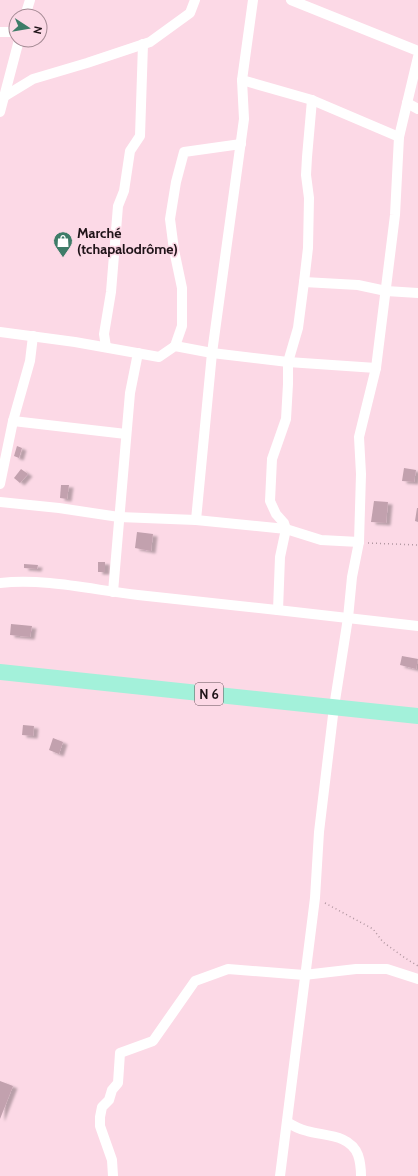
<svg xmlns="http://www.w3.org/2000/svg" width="418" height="1176" font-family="Cabin,sans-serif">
  <defs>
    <filter id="shadow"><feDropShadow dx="4.5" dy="2.5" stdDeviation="1" flood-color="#0004"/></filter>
  </defs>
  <rect width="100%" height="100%" fill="#fcd9e6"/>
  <g fill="#c2a1ae" filter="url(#shadow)">
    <path d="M 17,446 L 22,448 L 19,458 L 14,456 Z"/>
    <path d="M 404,468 L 416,470 L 414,482 L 402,481 Z"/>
    <path d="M 21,469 L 28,474 L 20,483 L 14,478 Z"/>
    <path d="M 61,485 L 69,485 L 67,499 L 60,498 Z"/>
    <path d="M 374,501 L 388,502 L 386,523 L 371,522 Z"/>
    <path d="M 417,508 L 418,508 L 418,522 L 415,521 Z"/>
    <path d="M 137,532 L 153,534 L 151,551 L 135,548 Z"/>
    <rect x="98" y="562" width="7" height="10"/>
    <path d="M 24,564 L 38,565 L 37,569 L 24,568 Z"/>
    <path d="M 11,624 L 32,626 L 30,637 L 10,635 Z"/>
    <path d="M 402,656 L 418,659 L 416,669 L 400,665 Z"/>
    <path d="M 23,725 L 34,726 L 33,736 L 22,735 Z"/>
    <path d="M 53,738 L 63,742 L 59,754 L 49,750 Z"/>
    <path d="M 0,1081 L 13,1086 L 0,1119 Z"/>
  </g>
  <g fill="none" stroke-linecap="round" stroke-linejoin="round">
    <g stroke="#b196a0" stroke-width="1.5" stroke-dasharray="1 3" stroke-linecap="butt">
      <path d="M 368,543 L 418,545"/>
      <path d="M 325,903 L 373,929 L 383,942 L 405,958 L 418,966"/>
    </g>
    <g stroke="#fff" stroke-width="10">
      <path d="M 291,0 L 418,51"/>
      <path d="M 25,16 L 30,0"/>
      <path d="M 0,32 L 16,32"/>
      <path d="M 242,80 L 312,100 L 399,137"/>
      <path d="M 5,96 L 33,79 L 87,63 L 150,42 L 190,13 L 195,0"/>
      <path d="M 407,103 L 418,109"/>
      <path d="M 0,112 L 19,40"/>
      <path d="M 304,282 L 358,285 L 386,291 L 418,293"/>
      <path d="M 0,332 L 75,342 L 159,357 L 175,346 L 212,353 L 288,362 L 376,368"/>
      <path d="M 175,346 L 182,326 L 182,288 L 174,250 L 170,219 L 176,182 L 184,152 L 241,144"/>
      <path d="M 106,347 L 104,334 L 111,292 L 118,206 L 124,191 L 130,151 L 140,136 L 143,44"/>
      <path d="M 13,421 L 126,434"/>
      <path d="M 0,484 L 13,421 L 30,361 L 33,336"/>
      <path d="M 0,502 L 59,508 L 119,517 L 196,520 L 286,529 L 321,540 L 359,542"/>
      <path d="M 196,520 L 212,353 L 244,119 L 242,80 L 253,0"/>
      <path d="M 0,583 C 46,578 93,590 138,595 C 231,605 325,615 418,626"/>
      <path d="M 113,592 L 130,393 L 138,353"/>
      <path d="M 278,610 L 280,557 L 286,529 L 284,523 L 276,514 L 270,501 L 272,459 L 286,419 L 288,384 L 288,362 L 298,328 L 304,282 L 308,248 L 309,198 L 306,175 L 307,157 L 312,100"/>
      <path d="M 287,1122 C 293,1126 299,1129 307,1131 C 324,1136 350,1134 358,1155 C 360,1161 361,1169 361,1176"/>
      <path d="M 113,1176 L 112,1160 L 100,1126 L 100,1117 L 102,1107 L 109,1100 L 112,1090 L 118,1083 L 120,1053 L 153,1041 L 195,981 L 228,969 L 304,975 L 356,969 L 387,969 L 418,979"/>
      <path d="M 280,1176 L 315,898 L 319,832 L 334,707 L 348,618 L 352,577 L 359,542 L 361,474 L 359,437 L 376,368 L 395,215 L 399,137 L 418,57"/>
    </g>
    <path stroke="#a3f1da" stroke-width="16" d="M 0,672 L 418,716"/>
  </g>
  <defs>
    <g id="shop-pin" transform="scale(1)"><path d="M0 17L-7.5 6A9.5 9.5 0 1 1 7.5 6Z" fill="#3e7c68" stroke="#fcd9e6"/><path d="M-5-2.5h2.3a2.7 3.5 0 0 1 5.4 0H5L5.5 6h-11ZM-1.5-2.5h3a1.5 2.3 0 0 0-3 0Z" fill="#fff"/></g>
  </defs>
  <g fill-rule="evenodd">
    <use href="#shop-pin" x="63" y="241"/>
  </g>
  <g text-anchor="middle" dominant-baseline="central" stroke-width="3" stroke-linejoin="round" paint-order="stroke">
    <rect fill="#fcd9e6" stroke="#614e56" stroke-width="1" x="195" y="683" width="28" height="22" rx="3"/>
    <g font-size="13" font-weight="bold" fill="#1f1318">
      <text x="209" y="694">N 6</text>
    </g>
    <g font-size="14" font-weight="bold" fill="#1f1318" stroke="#fcd9e6" text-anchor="start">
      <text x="77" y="233">Marché<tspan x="77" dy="16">(tchapalodrôme)</tspan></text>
    </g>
  </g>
  <g transform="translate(28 28) rotate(102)"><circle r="19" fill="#fcd9e6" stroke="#a48a94"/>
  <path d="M0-3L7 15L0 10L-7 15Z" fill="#3e7c68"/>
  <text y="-6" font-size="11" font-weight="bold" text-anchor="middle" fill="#1f1318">N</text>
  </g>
</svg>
